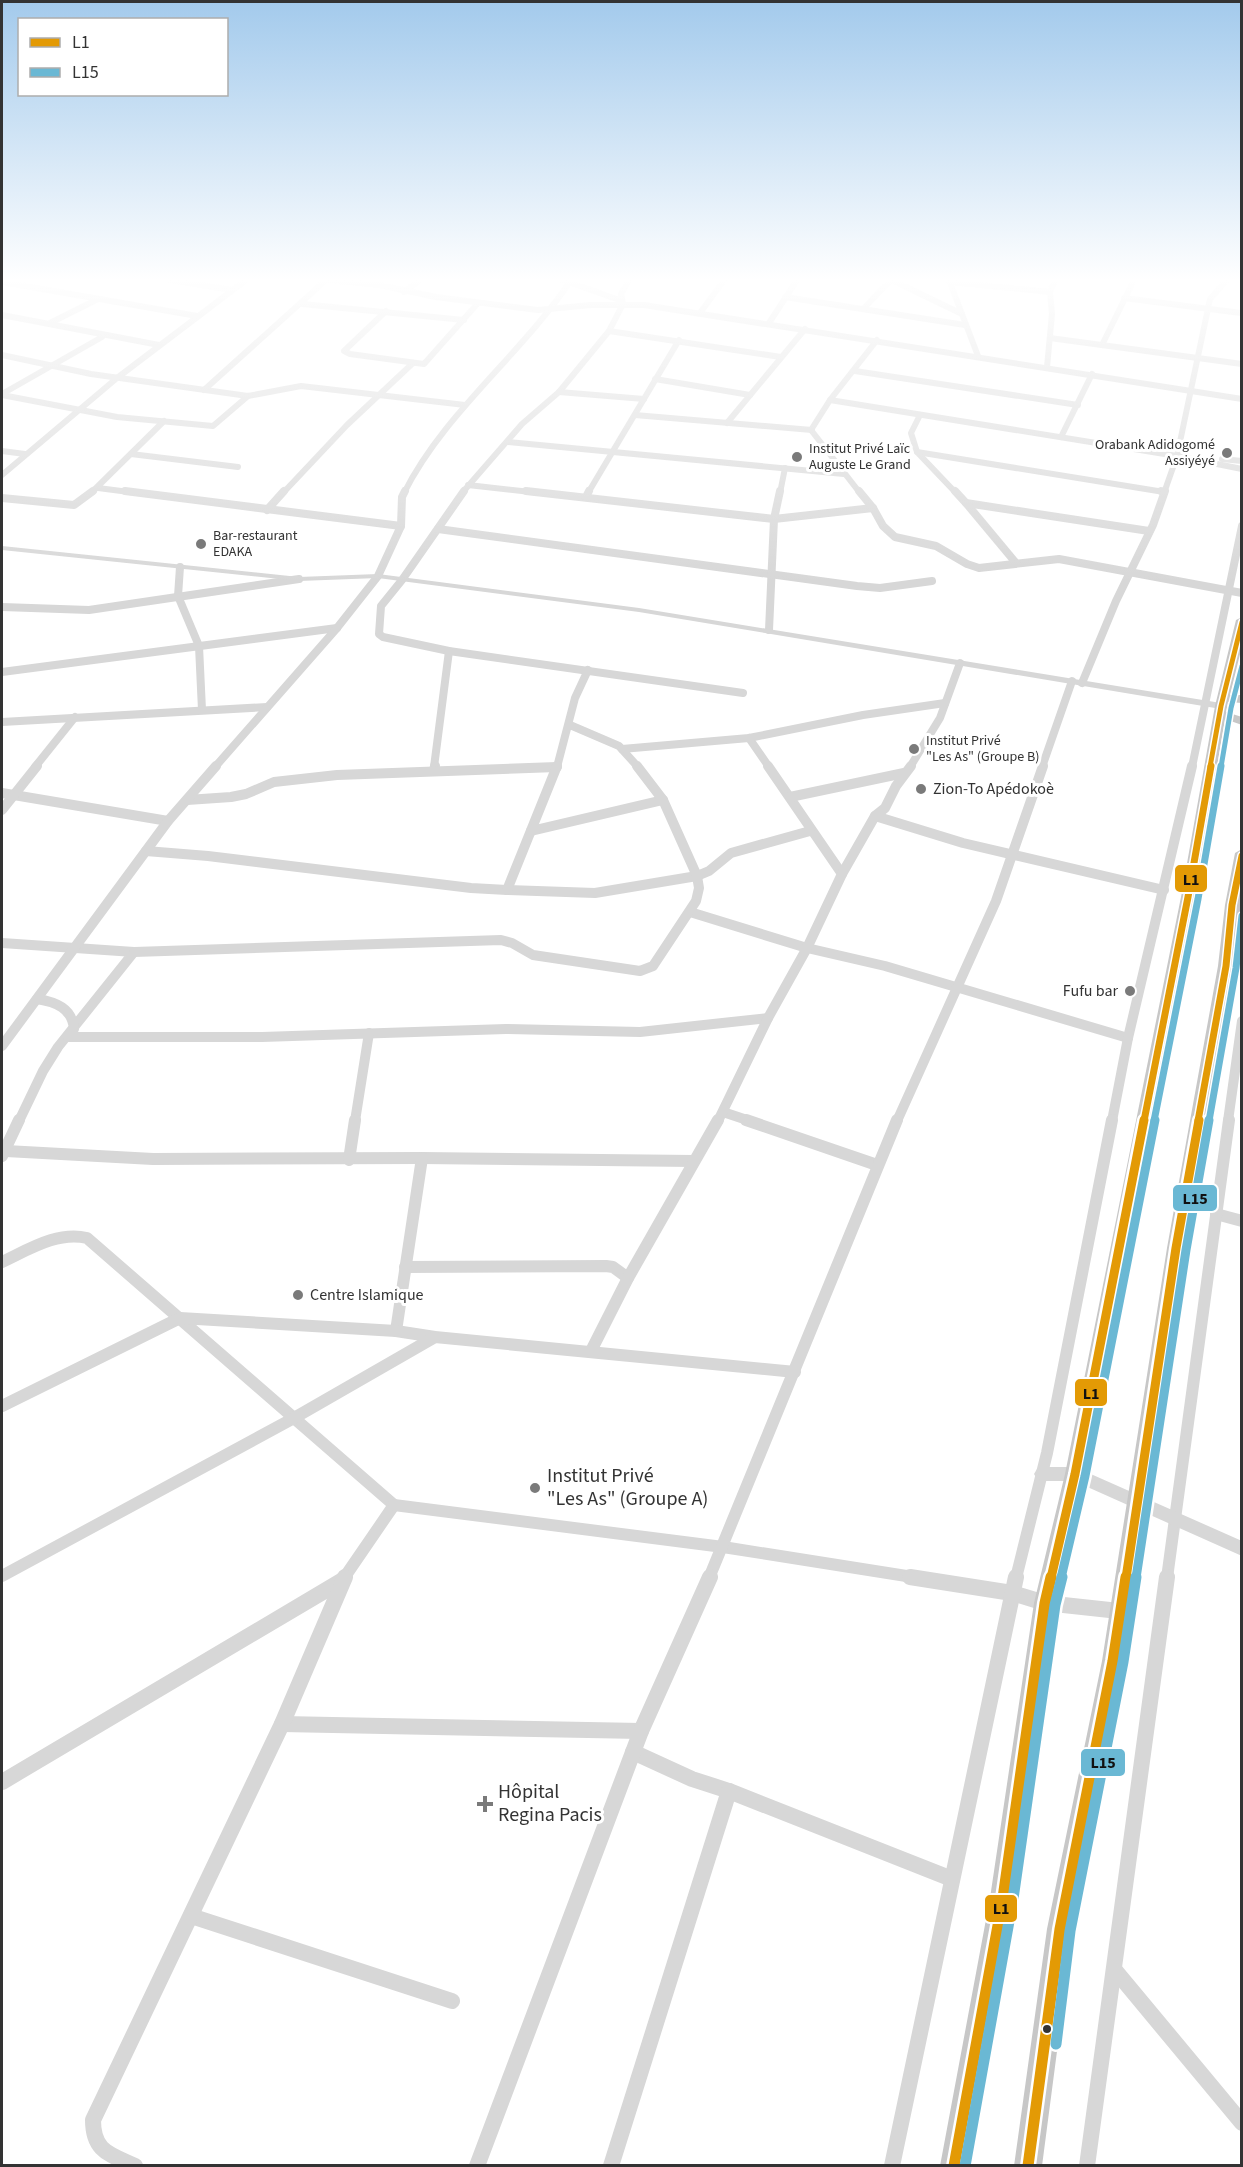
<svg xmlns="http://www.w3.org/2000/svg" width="1243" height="2167" font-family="'Source Sans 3',sans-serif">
  <rect width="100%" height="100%" fill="#fff"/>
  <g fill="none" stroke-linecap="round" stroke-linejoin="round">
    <g stroke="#d7d7d7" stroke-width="6">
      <path d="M 170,280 L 232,290"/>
      <path d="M 328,280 L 379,285 L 436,297 L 538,310 L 591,305 L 644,305 L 1242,399"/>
      <path d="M 563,280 L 622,301"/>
      <path d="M 892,280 L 962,314"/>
      <path d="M 949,280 L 978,356"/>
      <path d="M 2,282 L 197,316"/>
      <path d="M 950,282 L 1050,292"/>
      <path d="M 404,292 L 420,280"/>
      <path d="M 785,297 L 965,325"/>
      <path d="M 1124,298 L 1241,313"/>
      <path d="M 302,304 L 464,320"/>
      <path d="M 864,308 L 891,280"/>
      <path d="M 386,311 L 344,351 L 350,354 L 424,364 L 478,303"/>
      <path d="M 700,313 L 724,280"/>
      <path d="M 2,315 L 159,345"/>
      <path d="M 50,323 L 98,299"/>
      <path d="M 769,323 L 797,280"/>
      <path d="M 609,331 L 781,357"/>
      <path d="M 1050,338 L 1242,364"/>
      <path d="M 1102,345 L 1134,280"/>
      <path d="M 2,355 L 91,374 L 248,396 L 301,386 L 465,405"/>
      <path d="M 1047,367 L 1052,314 L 1050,292 L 1055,280"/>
      <path d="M 855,371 L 1078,405"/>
      <path d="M 655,379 L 750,395"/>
      <path d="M 204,390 L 326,280"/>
      <path d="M 559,392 L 644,399"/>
      <path d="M 2,394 L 102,337"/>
      <path d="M 2,395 L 117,417 L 213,426 L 248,396"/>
      <path d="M 830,400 L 1177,456 L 1242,469"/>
      <path d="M 635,415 L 812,430"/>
      <path d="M 920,415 L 911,433 L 917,452 L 956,493"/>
      <path d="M 727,423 L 805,329"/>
      <path d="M 1061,437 L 1092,374"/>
      <path d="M 508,442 L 844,474"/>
      <path d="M 2,451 L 25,454"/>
      <path d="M 917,452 L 1164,492"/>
      <path d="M 131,454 L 238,467"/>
      <path d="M 1222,459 L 1242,461"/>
      <path d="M 2,475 L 117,378 L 246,280"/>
      <path d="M 468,485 L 540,493"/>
      <path d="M 98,488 L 137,493"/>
      <path d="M 91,493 L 164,421"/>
      <path d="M 283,493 L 347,425 L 413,363"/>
      <path d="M 404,493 C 444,413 522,354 571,280"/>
      <path d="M 462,493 L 522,424 L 559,392 L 609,331 L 623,304 L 621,294 L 629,280"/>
      <path d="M 588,493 L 679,340"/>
      <path d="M 780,493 L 785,468"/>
      <path d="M 860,493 L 811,430 L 830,400 L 877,340"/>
      <path d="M 1164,493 L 1177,456 L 1210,299 L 1227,280"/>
    </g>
    <g stroke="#d7d7d7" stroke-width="8">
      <path d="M 125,491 L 401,526"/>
      <path d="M 464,491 L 402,580 L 381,606 L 379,634 L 383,637 L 449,651 L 743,693"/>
      <path d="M 526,491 L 774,519 L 873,508"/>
      <path d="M 859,491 L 873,508 L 883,526 L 895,537 L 936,546 L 967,564 L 979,568 L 1059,559 L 1242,593"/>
      <path d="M 955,491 L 966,503 L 1149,531"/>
      <path d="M 1161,491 L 1164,492"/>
      <path d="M 586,497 L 589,491"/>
      <path d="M 2,498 L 74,505 L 93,491"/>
      <path d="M 966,503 L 1016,563"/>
      <path d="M 267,510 L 284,491"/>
      <path d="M 438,529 L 857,586 L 880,588 L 932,581"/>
      <path d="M 180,567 L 178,596 L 199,646 L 202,710"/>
      <path d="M 2,607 L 89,610 L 299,579"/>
      <path d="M 769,630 L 774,519 L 780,491"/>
      <path d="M 2,672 L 337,628"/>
      <path d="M 1082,683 L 1116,601 L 1153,525 L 1165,491"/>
      <path d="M 2,722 L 267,707"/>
      <path d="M 570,725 L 619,746 L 638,767"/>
      <path d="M 749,738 L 769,767"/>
      <path d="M 622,749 L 749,738 L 863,715 L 945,703"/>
      <path d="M 35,767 L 75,717"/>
      <path d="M 215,767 L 337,628 L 378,576 L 401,526 L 402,497 L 405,491"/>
      <path d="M 434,767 L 449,651"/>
      <path d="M 548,767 L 557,767"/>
      <path d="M 557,767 L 575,698 L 588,670"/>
      <path d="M 910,767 L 940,718 L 960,663"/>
      <path d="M 1042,767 L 1072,681"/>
      <path d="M 1192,767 L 1242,526"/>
    </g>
    <g stroke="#d7d7d7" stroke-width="10">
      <path d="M 768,766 L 842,874"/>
      <path d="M 434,771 L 435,766"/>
      <path d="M 2,793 L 168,821"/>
      <path d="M 790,797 L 904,773"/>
      <path d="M 187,800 L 231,797 L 246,794 L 274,782 L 337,775 L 557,767"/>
      <path d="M 2,810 L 37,766"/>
      <path d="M 875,816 L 963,843 L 1164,890"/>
      <path d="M 531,831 L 663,800"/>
      <path d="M 146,851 L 208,856 L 471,888 L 507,890 L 595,893 L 697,876 L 709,871 L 731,853 L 810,831"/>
      <path d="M 507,890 L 557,766"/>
      <path d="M 690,912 L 807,948 L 885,966 L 1128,1038"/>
      <path d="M 2,943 L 134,952 L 58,1047 L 43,1071 L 19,1121"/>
      <path d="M 134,952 L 501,940 L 512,943 L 533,955 L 640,971 L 653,966 L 696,901 L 699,888 L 697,876 L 663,800 L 637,766"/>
      <path d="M 37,999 C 56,1002 72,1008 74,1029"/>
      <path d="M 68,1037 L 262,1037 L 506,1029 L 640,1032 L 768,1018"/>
      <path d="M 2,1046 L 168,821 L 216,766"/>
      <path d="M 723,1112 L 750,1121"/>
      <path d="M 355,1121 L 369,1033"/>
      <path d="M 718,1121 L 768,1018 L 807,948 L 842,874 L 875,816 L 885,808 L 896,786 L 911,766"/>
      <path d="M 897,1121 L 996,901 L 1043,766"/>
      <path d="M 1112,1121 L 1128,1038 L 1192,766"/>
      <path d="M 1228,1121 L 1242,1021"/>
    </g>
    <g stroke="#d7d7d7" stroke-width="12">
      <path d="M 746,1120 L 877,1165"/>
      <path d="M 6,1151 L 153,1159 L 422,1158 L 694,1161"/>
      <path d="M 2,1156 L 19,1120"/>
      <path d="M 349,1160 L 355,1120"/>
      <path d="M 1216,1214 L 1242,1221"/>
      <path d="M 2,1262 C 28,1250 57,1231 87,1238 L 394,1505 L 344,1578"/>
      <path d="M 405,1267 L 606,1266 L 613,1267 L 628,1278"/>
      <path d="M 396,1331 L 422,1158"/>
      <path d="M 591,1351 L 628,1278 L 718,1120"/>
      <path d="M 2,1406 L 180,1318 L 396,1331 L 435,1337 L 795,1372"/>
      <path d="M 394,1505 L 723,1547 L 919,1578"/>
      <path d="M 2,1576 L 294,1418 L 435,1337"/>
      <path d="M 709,1578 L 897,1120"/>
      <path d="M 1016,1578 L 1047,1453 L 1112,1120"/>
      <path d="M 1167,1578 L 1229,1120"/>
    </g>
    <g stroke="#d7d7d7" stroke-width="16">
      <path d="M 910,1577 L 1012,1593 L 1045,1603 L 1119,1611"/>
      <path d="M 282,1724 L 641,1731"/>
      <path d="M 633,1752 L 692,1779 L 729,1791 L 952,1879"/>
      <path d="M 2,1782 L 343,1580"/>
      <path d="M 191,1916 L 452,2001"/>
      <path d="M 1114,1969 L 1242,2123"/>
      <path d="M 135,2166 C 110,2154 93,2152 93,2120 L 282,1724 L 345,1577"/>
      <path d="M 477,2166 L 641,1731 L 710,1577"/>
      <path d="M 611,2166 L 729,1791"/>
      <path d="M 892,2166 L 1016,1577"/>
      <path d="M 1087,2166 L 1167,1577"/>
    </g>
    <g fill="#d7d7d7" fill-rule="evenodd">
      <path d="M 2,546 L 299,577 L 378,574 L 639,608 L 1221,703 L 1226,706 L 1221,709 L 639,612 L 378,578 L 299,581 L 2,550 Z"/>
      <path d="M 1042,1467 L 1075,1467 L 1242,1541 L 1242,1556 L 1074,1481 L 1042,1481 L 1037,1479 L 1034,1474 L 1037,1469 Z"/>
    </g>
    <g fill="#c7c7c7" fill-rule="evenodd">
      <path d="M 1242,617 L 1242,646 L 1230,695 L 1242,695 L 1242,703 L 1228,702 L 1226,712 L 1242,717 L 1242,725 L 1225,719 L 1195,897 L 1085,1474 L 1056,1603 L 1016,1898 L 968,2166 L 940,2166 L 990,1898 L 1034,1603 L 1065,1474 L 1181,897 L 1215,706 L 1236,620 Z"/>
      <path d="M 1242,849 L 1242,893 L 1234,966 L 1185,1248 L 1124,1661 L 1073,1929 L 1042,2166 L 1014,2166 L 1047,1929 L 1102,1661 L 1167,1248 L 1218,966 L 1225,905 L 1235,853 Z"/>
    </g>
    <g stroke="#fff" stroke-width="8">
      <path id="bus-1-far3" d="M 1210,767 L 1221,706 L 1242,622"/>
    </g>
    <g stroke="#fff" stroke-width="10">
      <g id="bus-1-far2">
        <path d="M 1144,1121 L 1188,897 L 1211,766"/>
        <path d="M 1198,1121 L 1226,966 L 1232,905 L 1242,856"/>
      </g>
    </g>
    <g stroke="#fff" stroke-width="14">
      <g id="bus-1-far1">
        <path d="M 1051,1578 L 1075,1474 L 1144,1120"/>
        <path d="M 1126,1578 L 1176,1248 L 1199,1120"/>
      </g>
    </g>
    <g stroke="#fff" stroke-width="16">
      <g id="bus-1">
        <path d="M 954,2166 L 1003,1898 L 1045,1603 L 1051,1577"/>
        <path d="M 1028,2166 L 1060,1929 L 1113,1661 L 1126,1577"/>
      </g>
    </g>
    <g stroke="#fff" stroke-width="8">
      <path id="bus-2-far3" d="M 1221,767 L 1231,708 L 1242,666"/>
    </g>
    <g stroke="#fff" stroke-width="10">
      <g id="bus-2-far2">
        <path d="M 1154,1121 L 1198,899 L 1221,766"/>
        <path d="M 1209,1121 L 1236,968 L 1242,916"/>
      </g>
    </g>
    <g stroke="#fff" stroke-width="14">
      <g id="bus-2-far1">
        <path d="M 1061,1578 L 1085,1476 L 1155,1120"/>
        <path d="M 1136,1578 L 1186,1250 L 1209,1120"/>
      </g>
    </g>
    <g stroke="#fff" stroke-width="16">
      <g id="bus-2">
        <path d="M 1056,2044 L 1070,1931 L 1123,1662 L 1136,1577"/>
        <path d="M 965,2166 L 1013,1899 L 1055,1605 L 1062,1577"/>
      </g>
    </g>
    <use href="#bus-1-far3" stroke="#e39a05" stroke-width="5"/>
    <use href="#bus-1-far2" stroke="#e39a05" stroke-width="7"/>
    <use href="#bus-1-far1" stroke="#e39a05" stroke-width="9"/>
    <use href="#bus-1" stroke="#e39a05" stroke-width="11"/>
    <use href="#bus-2-far3" stroke="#6ab8d4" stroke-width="5"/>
    <use href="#bus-2-far2" stroke="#6ab8d4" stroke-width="7"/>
    <use href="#bus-2-far1" stroke="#6ab8d4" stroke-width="9"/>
    <use href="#bus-2" stroke="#6ab8d4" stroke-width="11"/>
  </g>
  <linearGradient id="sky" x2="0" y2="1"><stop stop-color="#a3caec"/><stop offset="0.48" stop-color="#fff"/><stop offset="1" stop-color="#fff" stop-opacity="0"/></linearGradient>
  <rect width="1243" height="583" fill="url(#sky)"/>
  <g fill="#7a7a7a" stroke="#fff" stroke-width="2">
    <circle cx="1227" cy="453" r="6"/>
    <circle cx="797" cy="457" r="6"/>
    <circle cx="201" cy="544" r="6"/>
    <circle cx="914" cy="749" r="6"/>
    <circle cx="921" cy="789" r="6"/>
    <circle cx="1130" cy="991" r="6"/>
    <circle cx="298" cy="1295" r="6"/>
    <circle cx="535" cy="1488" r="6"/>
    <path d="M482 1795h6v6h6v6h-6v6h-6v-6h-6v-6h6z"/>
  </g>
  <circle fill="#333" stroke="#fff" stroke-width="2" cx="1047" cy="2029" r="5"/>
  <g text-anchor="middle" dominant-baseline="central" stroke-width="6" stroke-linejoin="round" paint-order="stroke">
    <g font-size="14" fill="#333" stroke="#fff" text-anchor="start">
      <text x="1215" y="445" text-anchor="end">Orabank Adidogomé<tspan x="1215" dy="16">Assiyéyé</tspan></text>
      <text x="809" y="449">Institut Privé Laïc<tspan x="809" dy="16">Auguste Le Grand</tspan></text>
      <text x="213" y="536">Bar-restaurant<tspan x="213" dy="16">EDAKA</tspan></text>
      <text x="926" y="741">Institut Privé<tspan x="926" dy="16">"Les As" (Groupe B)</tspan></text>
    </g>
    <g font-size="16" fill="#333" stroke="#fff" text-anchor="start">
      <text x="933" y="789">Zion-To Apédokoè</text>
      <text x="1118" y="991" text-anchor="end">Fufu bar</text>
      <text x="310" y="1295">Centre Islamique</text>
    </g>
    <g font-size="20" fill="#333" stroke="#fff" text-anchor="start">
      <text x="547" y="1476">Institut Privé<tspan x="547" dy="23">"Les As" (Groupe A)</tspan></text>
      <text x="498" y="1792">Hôpital<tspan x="498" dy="23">Regina Pacis</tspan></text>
    </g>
  </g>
  <g stroke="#fff" stroke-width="2">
    <rect x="1174" y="864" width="34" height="29" rx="6" fill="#e39a05"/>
    <rect x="1172" y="1184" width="46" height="28" rx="6" fill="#6ab8d4"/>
    <rect x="1074" y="1378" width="34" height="29" rx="6" fill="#e39a05"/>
    <rect x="1080" y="1748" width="46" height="29" rx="6" fill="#6ab8d4"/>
    <rect x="984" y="1894" width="34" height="29" rx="6" fill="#e39a05"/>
  </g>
  <g font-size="16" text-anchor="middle" font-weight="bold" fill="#111">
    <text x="1191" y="885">L1</text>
    <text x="1195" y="1204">L15</text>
    <text x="1091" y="1399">L1</text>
    <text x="1103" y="1768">L15</text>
    <text x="1001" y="1914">L1</text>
  </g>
  <rect width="1243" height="2167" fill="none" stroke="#333333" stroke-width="6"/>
  <rect x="18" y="18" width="210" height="78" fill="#ffffff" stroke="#adadad" stroke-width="1.5"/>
  <rect x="30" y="38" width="30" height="9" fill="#e39a05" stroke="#adadad" stroke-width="1.5"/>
  <text x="72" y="48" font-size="18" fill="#333333">L1</text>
  <rect x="30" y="68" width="30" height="9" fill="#6ab8d4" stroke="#adadad" stroke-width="1.5"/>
  <text x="72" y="78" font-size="18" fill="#333333">L15</text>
</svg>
